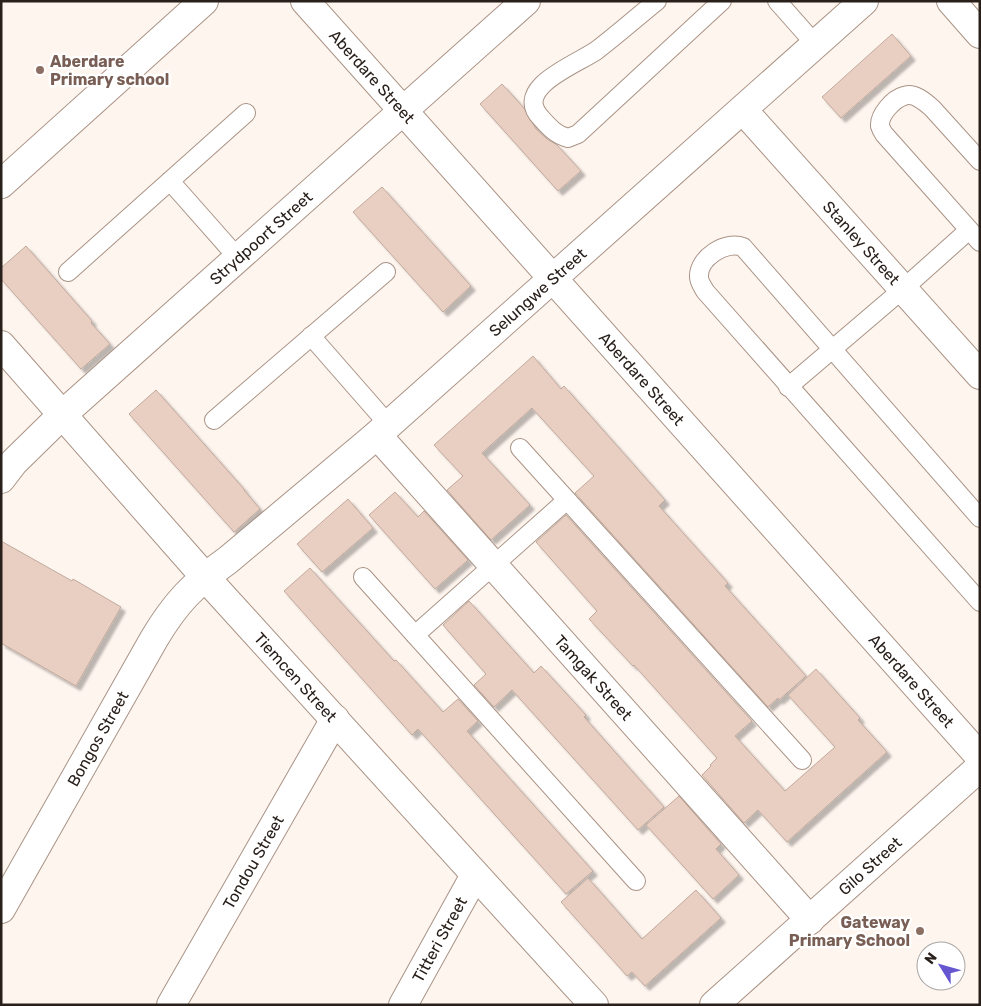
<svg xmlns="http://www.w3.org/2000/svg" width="981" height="1006" font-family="Rubik,sans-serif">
  <defs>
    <filter id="shadow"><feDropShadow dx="4.5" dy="4.5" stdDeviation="1" flood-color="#0004"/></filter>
  </defs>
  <rect width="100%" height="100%" fill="#fff5ef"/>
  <g fill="#e8cfc2" stroke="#c1a99d" filter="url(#shadow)">
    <path d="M 892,34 L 911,56 L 841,118 L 822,97 Z"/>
    <path d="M 502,84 L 524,108 L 536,129 L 547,139 L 557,145 L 581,171 L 558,191 L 480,104 Z"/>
    <path d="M 382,187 L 471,286 L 443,312 L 353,212 Z"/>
    <path d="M 26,246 L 92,321 L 91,323 L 110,344 L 81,369 L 1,279 L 1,268 Z"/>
    <path d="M 533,356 L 561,389 L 564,386 L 665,500 L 659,506 L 728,583 L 725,586 L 806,676 L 779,700 L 778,698 L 768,707 L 575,493 L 594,476 L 532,408 L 482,453 L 530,505 L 491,540 L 447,490 L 463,476 L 434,445 Z"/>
    <path d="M 156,390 L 244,489 L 244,490 L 260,509 L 234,532 L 129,414 Z"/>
    <path d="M 395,492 L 418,517 L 424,511 L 468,560 L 435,589 L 369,515 Z"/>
    <path d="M 348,499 L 373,528 L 322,572 L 297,544 Z"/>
    <path d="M 566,515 L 752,721 L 735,736 L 785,791 L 835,747 L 788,695 L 816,669 L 860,718 L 858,720 L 887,752 L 787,842 L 758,810 L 744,823 L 702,775 L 711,766 L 710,765 L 717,758 L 634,665 L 633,666 L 589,619 L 597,611 L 536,542 Z"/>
    <path d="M 1,541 L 72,581 L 73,579 L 121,607 L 76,686 L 1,643 Z"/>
    <path d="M 310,568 L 394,661 L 396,660 L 443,712 L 458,699 L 478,721 L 467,731 L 593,871 L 566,894 L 418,729 L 412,735 L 284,591 Z"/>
    <path d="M 469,601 L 534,673 L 541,666 L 586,715 L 584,717 L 664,807 L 638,830 L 512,690 L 494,707 L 474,685 L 486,674 L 443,625 Z"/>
    <path d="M 679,796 L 721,844 L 716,849 L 739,875 L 713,899 L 646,825 Z"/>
    <path d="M 588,878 L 642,939 L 696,890 L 721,918 L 645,986 L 632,972 L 627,976 L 561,902 Z"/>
  </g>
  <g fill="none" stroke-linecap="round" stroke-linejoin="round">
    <g stroke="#a99385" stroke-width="20">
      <g id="service">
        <path d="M 657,1 C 637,17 618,34 597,50 C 580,63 511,87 541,118 C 549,127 556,135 568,138 L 578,134 L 722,1"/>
        <path d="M 777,1 L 815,44"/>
        <path d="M 980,161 L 932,108 C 925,102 914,92 904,96 C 893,99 879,115 880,126 C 881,129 882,131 884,134 L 980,242"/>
        <path d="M 170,181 L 238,258"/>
        <path d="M 68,272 L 246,113"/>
        <path d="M 311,336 L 388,424"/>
        <path d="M 788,387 L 903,289 L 969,230"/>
        <path d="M 214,420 L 386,272"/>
        <path d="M 520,448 L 802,760"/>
        <path d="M 980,518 L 743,247 C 726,240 698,258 699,277 C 699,282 703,287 705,291 L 980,602"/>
        <path d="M 363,577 L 636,881"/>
        <path d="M 415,635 L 567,500"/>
      </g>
    </g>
    <g stroke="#a99385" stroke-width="30">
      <g id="minor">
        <path id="s1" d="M 305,1 L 980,757"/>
        <path d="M 951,1 L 980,34"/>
        <path id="s2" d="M 743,110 L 980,375"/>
        <path d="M 1,184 L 204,1"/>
        <path id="s3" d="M 1,345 L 205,577 L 594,1005"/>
        <path id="s4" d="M 377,435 L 810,920"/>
        <path id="s5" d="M 1,479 L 14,462 L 63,414 L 526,1"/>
        <path id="s6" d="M 1,909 L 154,639 C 176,602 193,585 228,560 L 377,435 L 864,1"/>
        <path id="s7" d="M 171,1005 L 335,719"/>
        <path id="s8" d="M 403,1005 L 475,875"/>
        <path id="s9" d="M 714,1005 L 980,767"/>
      </g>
    </g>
    <use href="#service" stroke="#fff" stroke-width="18"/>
    <use href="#minor" stroke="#fff" stroke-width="28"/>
  </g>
  <g fill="#8d6e63" stroke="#fff" stroke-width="2">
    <circle cx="40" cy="70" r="5"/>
    <circle cx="920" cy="931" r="5"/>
  </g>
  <g text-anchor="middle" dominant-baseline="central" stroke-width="4.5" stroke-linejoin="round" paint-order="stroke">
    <g font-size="16" font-weight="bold" fill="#785e54" stroke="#fff" text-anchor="start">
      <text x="50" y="61">Aberdare<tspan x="50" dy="18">Primary school</tspan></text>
      <text x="910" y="922" text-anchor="end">Gateway<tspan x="910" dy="18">Primary School</tspan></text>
    </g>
    <g font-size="16" fill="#29201b" stroke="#fff">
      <text stroke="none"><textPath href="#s1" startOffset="101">Aberdare Street</textPath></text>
      <text stroke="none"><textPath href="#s5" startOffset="355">Strydpoort Street</textPath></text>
      <text stroke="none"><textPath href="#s2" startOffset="178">Stanley Street</textPath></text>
      <text stroke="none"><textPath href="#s6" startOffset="829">Selungwe Street</textPath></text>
      <text stroke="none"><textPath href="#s1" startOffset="506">Aberdare Street</textPath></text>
      <text stroke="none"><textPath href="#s3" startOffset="444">Tiemcen Street</textPath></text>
      <text stroke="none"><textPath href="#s4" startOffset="325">Tamgak Street</textPath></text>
      <text stroke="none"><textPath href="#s1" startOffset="911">Aberdare Street</textPath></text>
      <text stroke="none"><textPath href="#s6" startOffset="196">Bongos Street</textPath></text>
      <text stroke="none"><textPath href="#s7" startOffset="165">Tondou Street</textPath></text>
      <text stroke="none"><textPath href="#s9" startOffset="209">Gilo Street</textPath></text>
      <text stroke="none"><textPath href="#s8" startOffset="75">Titteri Street</textPath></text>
    </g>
  </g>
  <rect width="981" height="1006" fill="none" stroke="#29201b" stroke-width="5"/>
  <g transform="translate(941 966) rotate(307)"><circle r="24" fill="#ffffff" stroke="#a9a6a4"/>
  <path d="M0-4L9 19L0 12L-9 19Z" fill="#6657d1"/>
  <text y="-8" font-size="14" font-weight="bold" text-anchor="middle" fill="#29201b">N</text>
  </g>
</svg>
